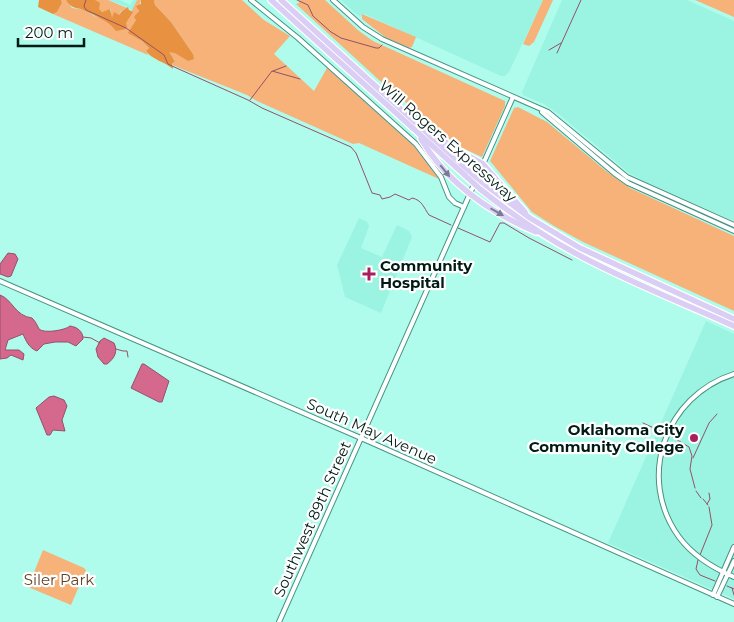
<svg xmlns="http://www.w3.org/2000/svg" width="734" height="622" font-family="Montserrat,sans-serif">
  <rect width="100%" height="100%" fill="#affcec"/>
  <g fill="#9bf3e1">
    <path d="M 108,0 L 120,0 L 130,5 L 133,0 L 137,0 L 133,12 L 128,7 Z"/>
    <path d="M 341,0 L 543,0 L 509,72 L 505,76 L 501,76 L 365,14 L 362,14 L 361,17 L 355,13 Z"/>
    <path d="M 562,0 L 687,0 L 734,21 L 734,221 L 646,182 L 629,173 L 560,115 L 544,104 L 523,95 L 522,92 Z"/>
    <path d="M 359,218 L 367,222 L 369,226 L 361,248 L 382,257 L 397,225 L 409,231 L 412,237 L 381,313 L 345,297 L 337,265 Z"/>
    <path d="M 706,321 L 734,334 L 734,599 L 608,543 Z"/>
  </g>
  <g fill="#f6b279">
    <path d="M 61,0 L 66,0 L 72,8 L 85,10 L 94,16 L 126,23 L 137,0 L 141,0 L 136,20 L 129,33 L 142,41 L 149,48 L 146,51 L 148,55 L 53,14 L 57,12 L 62,3 Z"/>
    <path d="M 95,0 L 108,0 L 127,8 L 121,11 L 119,15 L 111,18 L 111,9 L 102,12 L 99,10 Z"/>
    <path d="M 154,0 L 242,0 L 264,20 L 290,36 L 274,54 L 314,91 L 327,68 L 414,146 L 439,179 L 359,143 L 353,144 L 257,101 L 247,95 L 172,65 L 175,60 L 168,52 L 175,52 L 188,61 L 193,54 L 171,22 L 155,5 Z"/>
    <path d="M 299,0 L 325,0 L 359,31 L 373,41 L 505,101 L 505,106 L 482,157 L 458,146 L 379,80 L 296,4 L 299,3 Z"/>
    <path d="M 543,0 L 553,0 L 534,42 L 529,46 L 523,44 Z"/>
    <path d="M 695,0 L 734,0 L 734,17 Z"/>
    <path d="M 362,14 L 416,37 L 412,47 L 409,48 L 385,37 L 362,19 Z"/>
    <path d="M 518,107 L 547,122 L 606,171 L 630,188 L 734,236 L 734,311 L 583,242 L 554,226 L 532,212 L 490,161 L 514,108 Z"/>
    <path d="M 43,550 L 84,568 L 86,570 L 71,605 L 28,587 Z"/>
  </g>
  <g fill="#e89141">
    <path d="M 39,0 L 61,0 L 62,3 L 57,12 L 53,14 L 38,7 Z"/>
    <path d="M 66,0 L 95,0 L 100,3 L 99,9 L 102,12 L 110,9 L 112,18 L 114,12 L 119,15 L 122,11 L 128,7 L 129,10 L 133,12 L 126,23 L 127,27 L 126,29 L 116,31 C 109,21 97,17 86,11 C 77,7 71,9 66,0 Z"/>
    <path d="M 141,0 L 154,0 L 155,5 L 171,22 L 193,54 L 194,59 L 188,61 L 175,53 L 169,52 L 175,61 L 172,64 L 173,69 C 165,62 151,59 146,51 L 149,48 L 142,41 L 128,33 L 136,20 L 134,17 L 139,11 L 136,6 L 141,4 Z"/>
  </g>
  <g fill="#d4688d" stroke="#945169">
    <path d="M 8,253 L 15,254 L 18,259 L 11,276 L 8,277 L 0,274 L 0,264 Z"/>
    <path d="M 0,295 C 12,299 15,316 32,318 C 36,322 37,325 39,329 C 44,334 66,330 70,326 C 77,327 83,331 83,339 L 76,346 L 68,342 L 55,342 L 44,344 L 37,351 C 29,348 26,341 23,334 L 8,340 L 5,350 L 19,350 L 24,354 L 23,360 L 11,355 L 7,358 L 0,359 Z"/>
    <path d="M 104,338 L 114,343 C 118,351 115,358 107,364 L 104,364 L 98,357 L 96,349 L 100,341 Z"/>
    <path d="M 142,364 L 144,364 L 169,381 L 162,402 L 159,402 L 131,388 Z"/>
    <path d="M 54,396 L 64,400 L 67,406 L 62,420 L 65,431 L 53,430 L 50,435 L 47,435 L 36,408 L 49,397 Z"/>
  </g>
  <g fill="none" stroke-linecap="round" stroke-linejoin="round">
    <g stroke="#945169" stroke-width="1">
      <path d="M 86,0 L 84,6 L 86,10 L 126,28 L 164,55 L 168,64 L 172,66 L 248,100 L 262,108 L 351,147 L 356,153 L 372,193 L 380,195 L 382,199 L 390,197 L 395,194 L 409,200 L 412,198 C 422,200 424,208 429,215 L 451,225"/>
      <path d="M 297,0 L 308,5 L 313,16 L 331,32 L 341,38 L 376,48 L 379,48 L 382,45"/>
      <path d="M 549,50 L 561,43"/>
      <path d="M 557,53 L 581,0"/>
      <path d="M 273,71 L 286,66"/>
      <path d="M 250,100 L 272,71 L 300,79"/>
      <path d="M 458,228 L 490,242 L 500,223 L 504,223 L 529,238 L 572,260"/>
      <path d="M 83,337 L 91,338 L 100,343"/>
      <path d="M 116,349 L 123,351 L 127,351 L 128,357"/>
      <path d="M 643,423 L 669,435 L 689,447 L 692,456 L 690,469 L 695,488"/>
      <path d="M 693,458 L 709,423 L 717,414"/>
      <path d="M 696,491 L 701,498"/>
      <path d="M 703,499 L 708,505"/>
      <path d="M 707,504 L 710,499 L 709,493"/>
      <path d="M 700,555 L 712,525 L 709,507"/>
      <path d="M 698,560 L 696,569 L 700,575 L 715,581"/>
      <path d="M 727,586 L 734,589"/>
      <path d="M 732,588 L 734,595"/>
    </g>
    <g stroke="#479385" stroke-width="6">
      <g id="secondary">
        <path d="M 251,0 L 298,38 L 416,144 L 441,177 L 449,197 L 455,203 L 464,207"/>
        <path d="M 333,0 L 363,27 L 382,39 L 548,112 L 627,177 L 734,225"/>
        <path d="M 542,112 L 614,173 L 628,183 L 734,231"/>
        <path d="M 0,281 L 370,442 L 734,604"/>
        <path d="M 734,374 C 665,396 636,478 679,537 C 693,556 713,568 734,577"/>
        <path d="M 713,595 L 734,547"/>
        <path d="M 717,597 L 734,561"/>
        <path d="M 279,622 L 513,97"/>
      </g>
    </g>
    <g stroke="#fff" stroke-width="8">
      <g id="highway">
        <path d="M 271,0 L 468,178"/>
        <path d="M 281,0 L 470,172"/>
        <path d="M 423,125 L 452,147 L 483,164 L 525,212"/>
        <path d="M 421,139 C 447,183 489,212 536,232"/>
        <path d="M 483,183 L 530,218 L 580,248 L 734,319"/>
        <path d="M 480,189 C 510,213 541,235 575,253 C 626,281 681,302 734,326"/>
      </g>
    </g>
    <use href="#secondary" stroke="#fff" stroke-width="4"/>
    <use href="#highway" stroke="#dacef5" stroke-width="5.5"/>
    <g stroke="#fff" stroke-width="8" stroke-linecap="butt">
      <g id="highway-bridge">
        <path d="M 470,172 L 483,183"/>
        <path d="M 468,178 L 480,189"/>
      </g>
    </g>
    <use href="#highway-bridge" stroke="#dacef5" stroke-width="5.5"/>
  </g>
  <defs><path id="oneway-solid" d="M-6-.8H1V-3.2L6.5 0L1 3.2V.8H-6Z" transform="scale(1.25)"/></defs>
  <g fill="#787d91">
    <use href="#oneway-solid" transform="translate(445 171) rotate(51)"/>
    <use href="#oneway-solid" transform="translate(497 212) rotate(30)"/>
  </g>
  <g fill="#aa1e5d" stroke="#fff" stroke-width="2">
    <path d="M366.5 266.5h5v5h5v5h-5v5h-5v-5h-5v-5h5z"/>
    <circle cx="694" cy="438" r="5"/>
  </g>
  <g text-anchor="middle" dominant-baseline="central" stroke-width="4.5" stroke-linejoin="round" paint-order="stroke">
    <g font-size="15" fill="#001b16" stroke="#fff">
      <text transform="translate(448 141) rotate(41)">Will Rogers Expressway</text>
      <text transform="translate(372 431) rotate(24)">South May Avenue</text>
      <text transform="translate(312 519) rotate(-66)">Southwest 89th Street</text>
    </g>
    <g font-size="15" font-weight="bold" fill="#001b16" stroke="#fff" text-anchor="start">
      <text x="380" y="265">Community<tspan x="380" dy="17">Hospital</tspan></text>
      <text x="684" y="429" text-anchor="end">Oklahoma City<tspan x="684" dy="17">Community College</tspan></text>
    </g>
    <g font-size="15" fill="#643f20" stroke="#fff">
      <text x="59" y="579">Siler Park</text>
    </g>
  </g>
  <path d="M18 38v8h66v-8" fill="none" stroke="#001b16" stroke-width="2.5"/>
  <text x="25" y="38" font-size="15" fill="#001b16" stroke="#ffffff" stroke-width="4" paint-order="stroke">200 m</text>
</svg>
